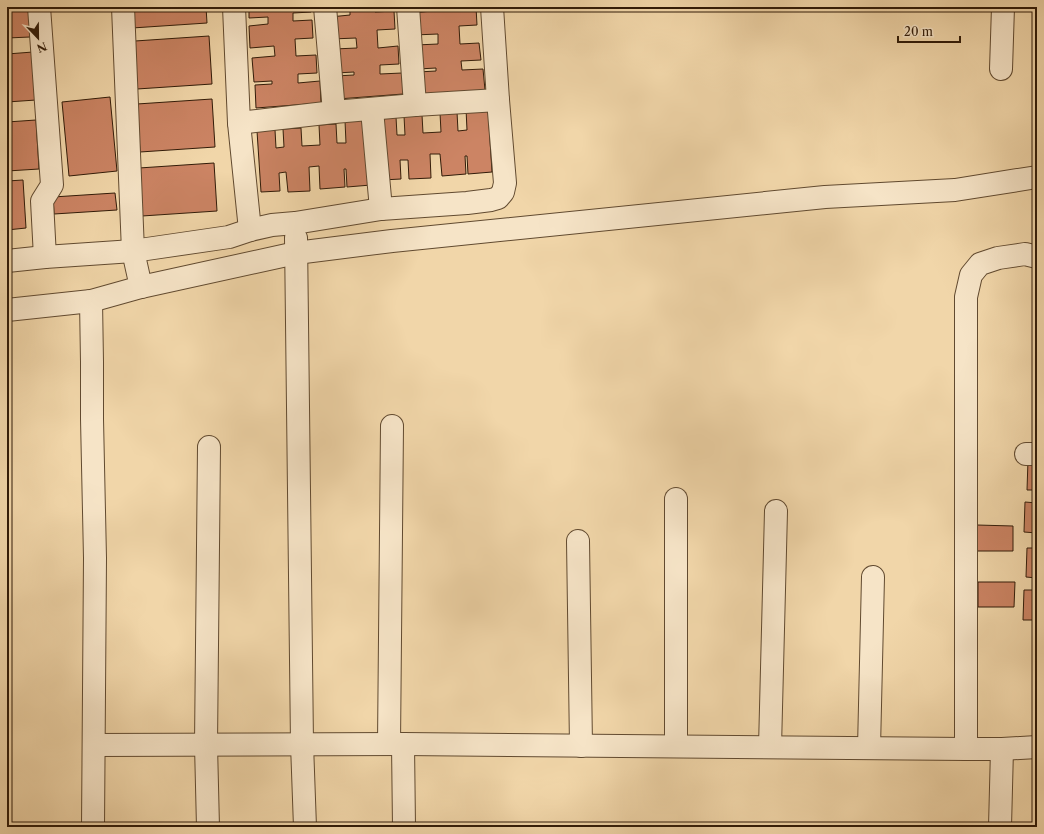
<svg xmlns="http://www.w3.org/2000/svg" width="1044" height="834" font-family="'Libre Caslon Text',serif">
  <rect width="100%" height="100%" fill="#f1d6a9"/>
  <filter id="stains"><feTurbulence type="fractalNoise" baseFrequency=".005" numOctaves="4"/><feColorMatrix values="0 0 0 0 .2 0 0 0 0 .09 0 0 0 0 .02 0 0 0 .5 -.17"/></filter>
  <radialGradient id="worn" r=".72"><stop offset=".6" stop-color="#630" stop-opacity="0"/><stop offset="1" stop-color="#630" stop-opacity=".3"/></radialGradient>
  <g fill="#cc8464" stroke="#311b08">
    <path d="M 7,7 L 29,7 L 30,37 L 7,38 Z"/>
    <path d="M 131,7 L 206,7 L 207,23 L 132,28 Z"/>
    <path d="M 249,7 L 311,7 L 311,12 L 293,13 L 293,21 L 312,20 L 313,38 L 295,39 L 296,56 L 316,55 L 317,73 L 298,74 L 298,83 L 320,81 L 321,103 L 256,108 L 255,85 L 272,84 L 272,81 L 254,82 L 252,58 L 275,56 L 274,46 L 250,48 L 249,26 L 268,24 L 268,17 L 249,18 Z"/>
    <path d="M 331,7 L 375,7 L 375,12 L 394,11 L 395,29 L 377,30 L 378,48 L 398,46 L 399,64 L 380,65 L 380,74 L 402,73 L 403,94 L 338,99 L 336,76 L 354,75 L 354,72 L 336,73 L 334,49 L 357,48 L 356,38 L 332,39 L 330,17 L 350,15 L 350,8 L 331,9 Z"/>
    <path d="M 432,7 L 456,7 L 457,8 L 476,7 L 477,25 L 459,26 L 460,44 L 479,43 L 481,60 L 461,61 L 462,70 L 483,69 L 485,90 L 420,95 L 418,72 L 436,71 L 436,68 L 418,69 L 416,45 L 438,44 L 438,34 L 414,35 L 412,13 L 432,11 Z"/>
    <path d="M 209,36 L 212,84 L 137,89 L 135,41 Z"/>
    <path d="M 33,52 L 36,100 L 7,102 L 7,54 Z"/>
    <path d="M 110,97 L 117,171 L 69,176 L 62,102 Z"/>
    <path d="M 212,99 L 215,147 L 140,152 L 137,104 Z"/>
    <path d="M 488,108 L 492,172 L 468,174 L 467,156 L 465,156 L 466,174 L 442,176 L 440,154 L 430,154 L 431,178 L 409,179 L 408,160 L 400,160 L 401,179 L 382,180 L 378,118 L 396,117 L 397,135 L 405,135 L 404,116 L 422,115 L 423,133 L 441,132 L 440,113 L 457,112 L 458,131 L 467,130 L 466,109 Z"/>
    <path d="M 36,120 L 39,169 L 7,171 L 7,122 Z"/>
    <path d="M 366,120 L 371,185 L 347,187 L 346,169 L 344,169 L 345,187 L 320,189 L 319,166 L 309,167 L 310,191 L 288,192 L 286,172 L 279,173 L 280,191 L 261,192 L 257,131 L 275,130 L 276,148 L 284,147 L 283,129 L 301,128 L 302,146 L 320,145 L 319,125 L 336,124 L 337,143 L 346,143 L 345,121 Z"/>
    <path d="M 214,163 L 217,211 L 142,216 L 139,168 Z"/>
    <path d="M 23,180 L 26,228 L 7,230 L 7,181 Z"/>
    <path d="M 115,193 L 117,210 L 54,214 L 53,197 Z"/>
    <path d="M 1028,460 L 1037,461 L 1037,490 L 1027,490 Z"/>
    <path d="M 1025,502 L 1037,503 L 1037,533 L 1024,532 Z"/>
    <path d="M 977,525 L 1013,526 L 1013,551 L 977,551 Z"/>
    <path d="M 1027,548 L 1037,548 L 1037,578 L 1026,577 Z"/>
    <path d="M 978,582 L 1015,582 L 1014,607 L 978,607 Z"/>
    <path d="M 1024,590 L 1037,590 L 1037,620 L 1023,620 Z"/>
  </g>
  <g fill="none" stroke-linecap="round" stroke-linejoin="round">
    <g stroke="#614a30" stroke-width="24">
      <g id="street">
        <path d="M 39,7 L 52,185 L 42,201 L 45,257"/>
        <path d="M 123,7 L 133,251 L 141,287"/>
        <path d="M 234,7 L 239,123 L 250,230"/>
        <path d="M 325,7 L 334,112"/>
        <path d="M 408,7 L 415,105"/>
        <path d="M 1001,69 L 1003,7"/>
        <path d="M 372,110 L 381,209"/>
        <path d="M 239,123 L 334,112 L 415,105 L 498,100"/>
        <path d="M 296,238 L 302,744 L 305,827"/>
        <path d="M 7,261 L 45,257 L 133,251 L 229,237 L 250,230 L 272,225 L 295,223 L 381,209 L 467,203 L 491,200 L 498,198 L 503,192 L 505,183 L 498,100 L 492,7"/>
        <path d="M 91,301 L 92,362 L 92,419 L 95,558 L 93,827"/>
        <path d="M 7,310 L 91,301 L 141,287 L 296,253 L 392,241 L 825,197 L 955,190 L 1037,177"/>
        <path d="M 1026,454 L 1037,454"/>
        <path d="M 676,499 L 676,746"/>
        <path d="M 578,541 L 581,746"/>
        <path d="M 389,744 L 392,426"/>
        <path d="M 403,744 L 404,827"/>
        <path d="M 94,745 L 403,744 L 966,749 L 1002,749 L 1037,747"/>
        <path d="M 770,747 L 776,511"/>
        <path d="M 869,748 L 873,577"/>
        <path d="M 966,749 L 966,297 L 971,275 L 980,264 L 998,258 L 1025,254 L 1037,257"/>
        <path d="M 208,827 L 206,745 L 209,447"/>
        <path d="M 1000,827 L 1002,749"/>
      </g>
    </g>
    <use href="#street" stroke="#f6e4c7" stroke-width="22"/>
  </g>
  <rect width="1044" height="834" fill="none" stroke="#f1d6a9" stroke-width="24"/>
  <rect x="8" y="8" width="1028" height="818" fill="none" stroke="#311b08" stroke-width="2"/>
  <rect x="12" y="12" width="1020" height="810" fill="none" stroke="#311b08"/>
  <g transform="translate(38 38) rotate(158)" stroke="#f6e4c7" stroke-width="3" paint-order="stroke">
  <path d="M0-3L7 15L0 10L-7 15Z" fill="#311b08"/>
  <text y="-6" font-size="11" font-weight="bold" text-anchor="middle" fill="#311b08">N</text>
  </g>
  <path d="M898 36v6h62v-6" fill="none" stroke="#311b08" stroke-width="2"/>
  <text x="904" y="36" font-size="12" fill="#311b08" stroke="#f6e4c7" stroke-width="3" paint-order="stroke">20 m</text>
  <rect width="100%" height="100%" filter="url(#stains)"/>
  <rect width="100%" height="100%" fill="url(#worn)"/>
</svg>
